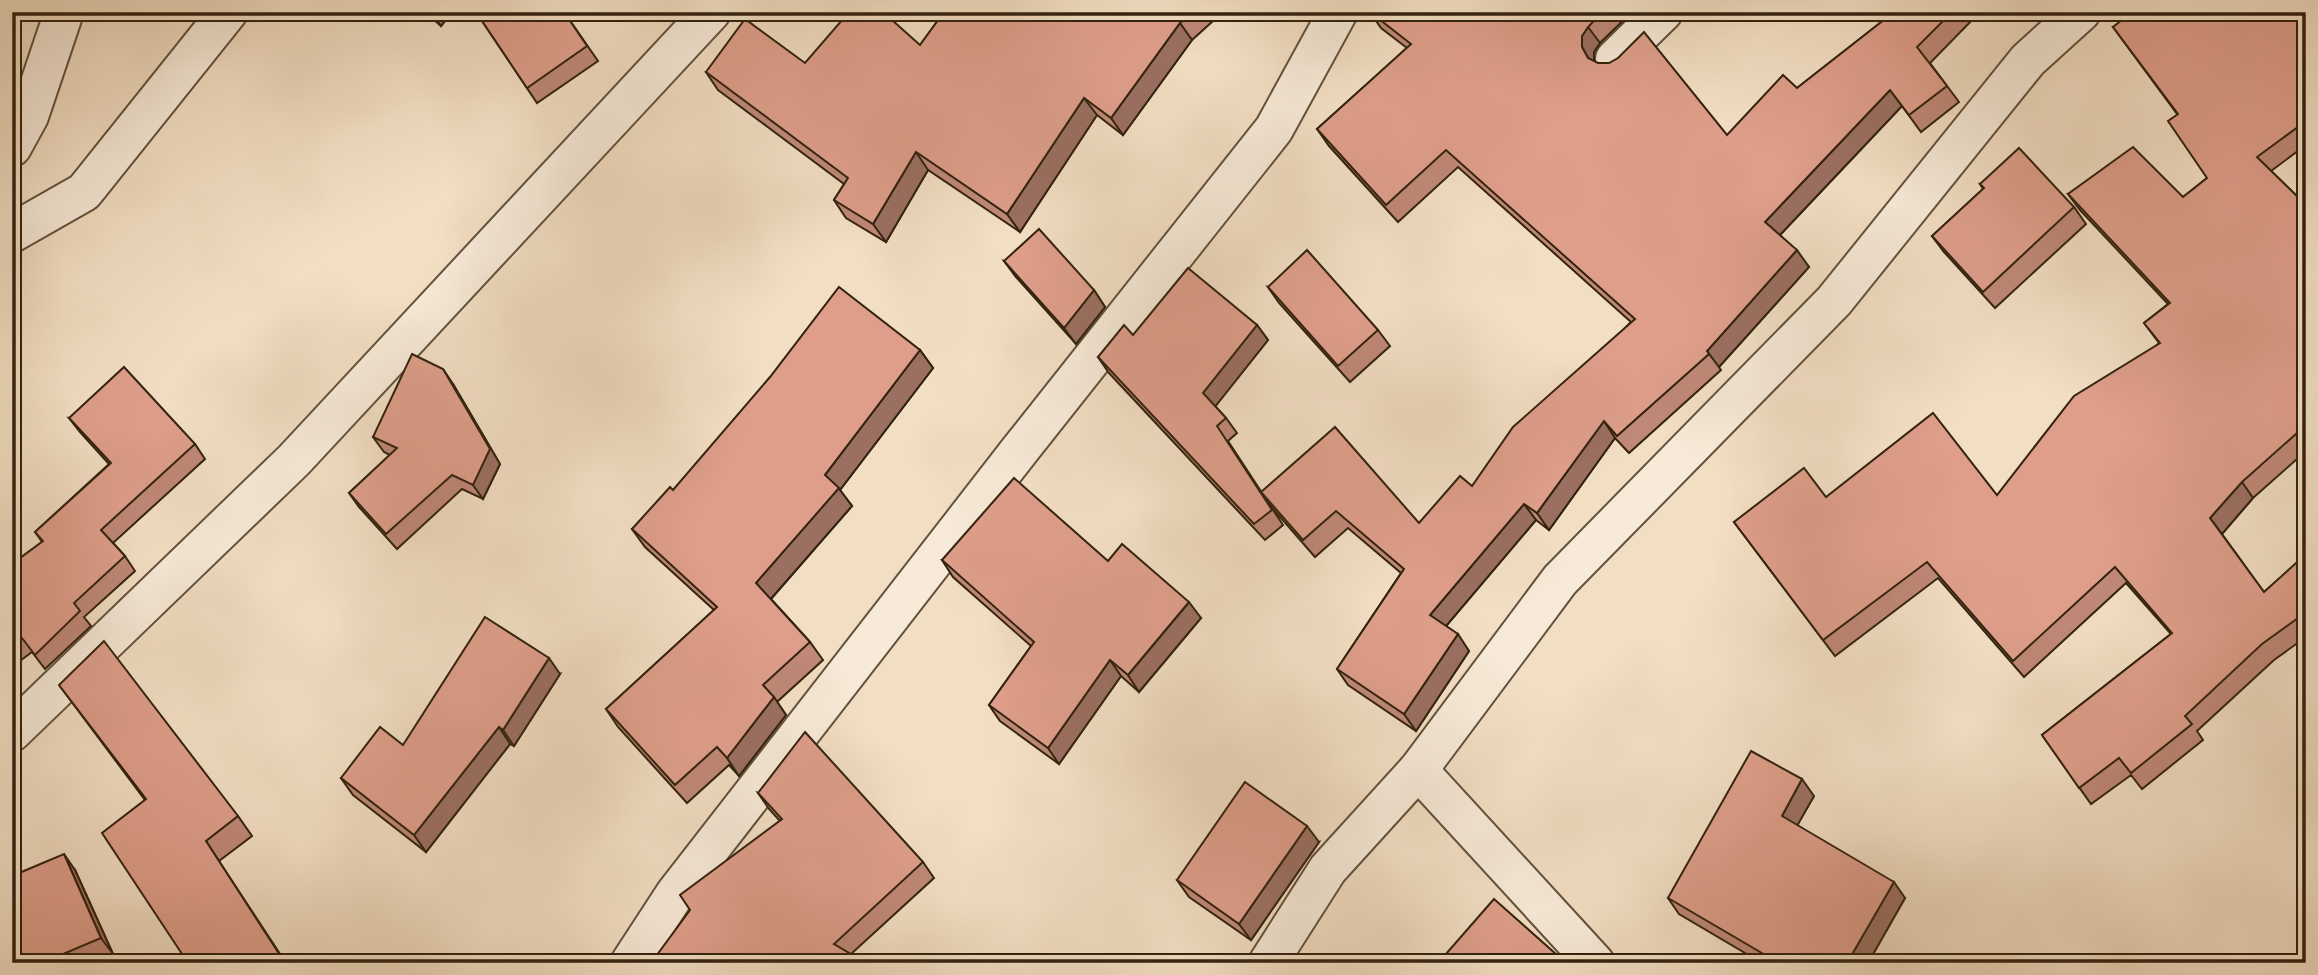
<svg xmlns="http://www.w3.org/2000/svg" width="2318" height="975" font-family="'EB Garamond',serif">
  <rect width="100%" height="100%" fill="#f2dec3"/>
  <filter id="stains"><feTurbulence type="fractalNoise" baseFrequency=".00286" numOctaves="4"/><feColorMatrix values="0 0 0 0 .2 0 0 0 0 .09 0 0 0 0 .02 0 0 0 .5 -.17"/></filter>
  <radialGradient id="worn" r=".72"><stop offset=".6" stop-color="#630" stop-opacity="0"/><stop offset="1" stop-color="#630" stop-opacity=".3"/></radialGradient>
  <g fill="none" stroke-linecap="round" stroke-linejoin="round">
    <g stroke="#62513c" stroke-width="42">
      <g id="street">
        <path d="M 1615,59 L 1663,12"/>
        <path d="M 12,147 L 29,116 L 64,12"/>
        <path d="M 12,233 L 84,192 L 228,12"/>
        <path d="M 12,732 L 294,460 L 711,12"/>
        <path d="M 1418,770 L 1595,963"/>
        <path d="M 630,963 L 675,894 L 1019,451 L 1274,129 L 1338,12"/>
        <path d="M 1268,963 L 1328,869 L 1418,770 L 1560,580 L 1834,301 L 2028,60 L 2081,12"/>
      </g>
    </g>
    <use href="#street" stroke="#f7ead8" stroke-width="38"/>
  </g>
  <g fill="#bf8877" stroke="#32220f" stroke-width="2">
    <path d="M 425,12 L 452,12 L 441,26 Z"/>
    <path d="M 476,12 L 580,12 L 571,22 L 598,61 L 537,103 Z"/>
    <path d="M 944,12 L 1223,12 L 1192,40 L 1123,135 L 1097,115 L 1020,232 L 928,170 L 886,242 L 846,218 L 834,200 L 844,184 L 718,90 L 706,72 L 805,63 L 920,45 Z"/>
    <path d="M 1370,12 L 1632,12 L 1600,43 L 1594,52 L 1594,61 L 1727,135 L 1797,88 L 1894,12 L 1980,12 L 1930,63 L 1959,102 L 1921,132 L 1902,106 L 1780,235 L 1809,267 L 1719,367 L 1721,370 L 1629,453 L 1615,438 L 1549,530 L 1536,520 L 1446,626 L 1469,651 L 1416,731 L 1348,685 L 1337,669 L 1401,573 L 1348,528 L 1315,557 L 1273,509 L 1261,492 L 1419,523 L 1472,486 L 1631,322 L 1458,167 L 1398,222 L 1329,146 L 1317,129 L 1407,48 L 1381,28 Z"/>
    <path d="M 2306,12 L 2306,145 L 2271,171 L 2306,205 L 2306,451 L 2253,498 L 2222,534 L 2264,592 L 2306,556 L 2306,637 L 2274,660 L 2197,731 L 2203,740 L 2142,789 L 2131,775 L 2091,804 L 2042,735 L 2171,634 L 2126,583 L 2024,677 L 1938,578 L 1835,656 L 1734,522 L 1826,497 L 1997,495 L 2159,343 L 2144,323 L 2168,304 L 2080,210 L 2068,194 L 2183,197 L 2207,178 L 2177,114 L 2113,27 Z"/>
    <path d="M 1980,184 L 2074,207 L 2086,224 L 1995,308 L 1944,252 L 1932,236 L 1983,189 Z"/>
    <path d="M 1004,261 L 1094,290 L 1105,307 L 1076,344 L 1016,277 Z"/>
    <path d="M 1268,287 L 1378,330 L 1390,346 L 1350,382 L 1279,303 Z"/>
    <path d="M 1257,325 L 1268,340 L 1215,406 L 1226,418 L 1237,433 L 1228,441 L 1283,525 L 1265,540 L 1109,373 L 1098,357 L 1133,335 Z"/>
    <path d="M 920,350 L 933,368 L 840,490 L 852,506 L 771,599 L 810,642 L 823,660 L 777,702 L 786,715 L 739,776 L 729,765 L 687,803 L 618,727 L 606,709 L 714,610 L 645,547 L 632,529 Z"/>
    <path d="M 453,384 L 500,464 L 483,499 L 462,489 L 397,549 L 359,507 L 349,493 L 390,455 L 384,452 L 373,437 Z"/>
    <path d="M 69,418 L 195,444 L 205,459 L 113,543 L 125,556 L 135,571 L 84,617 L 91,626 L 45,669 L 32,652 L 12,667 L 12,564 L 42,542 L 35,532 L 109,464 L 80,432 Z"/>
    <path d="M 942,560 L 1108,561 L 1201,618 L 1139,692 L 1121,676 L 1059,764 L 1000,721 L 989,705 L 1031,646 L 953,577 Z"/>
    <path d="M 560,674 L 514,746 L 510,744 L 426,852 L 353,795 L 341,778 L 403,745 Z"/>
    <path d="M 59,685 L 238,816 L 252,836 L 219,861 L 145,800 Z"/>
    <path d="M 758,793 L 923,862 L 934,878 L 851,954 L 651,963 L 780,821 L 769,809 Z"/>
    <path d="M 1814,796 L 1797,825 L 1905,898 L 1868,963 L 1762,963 L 1679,914 L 1668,898 Z"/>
    <path d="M 1319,842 L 1251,940 L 1189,897 L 1177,880 Z"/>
    <path d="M 75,870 L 113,954 L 93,963 L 12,963 Z"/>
  </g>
  <g fill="#9b6f61" stroke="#32220f" stroke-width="2">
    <path d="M 431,12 L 452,12 L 441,26 Z"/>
    <path d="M 1180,23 L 1192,40 L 1123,135 L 1111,118 Z"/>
    <path d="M 1588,27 L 1600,43 L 1594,52 L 1594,64 L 1588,58 L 1582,47 L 1582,36 Z"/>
    <path d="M 1890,90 L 1902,106 L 1777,238 L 1765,222 Z"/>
    <path d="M 1084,98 L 1097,115 L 1020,232 L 1007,214 Z"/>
    <path d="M 916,152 L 928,170 L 886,242 L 873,224 Z"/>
    <path d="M 1797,250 L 1809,267 L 1719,367 L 1707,351 Z"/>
    <path d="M 1094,290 L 1105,307 L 1076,344 L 1064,328 Z"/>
    <path d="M 1257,325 L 1268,340 L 1214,408 L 1203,393 Z"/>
    <path d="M 920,350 L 933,368 L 840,490 L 852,506 L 769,601 L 756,583 L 825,475 Z"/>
    <path d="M 443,369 L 453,384 L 500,464 L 483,499 L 473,485 Z"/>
    <path d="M 1604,421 L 1615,438 L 1549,530 L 1537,513 Z"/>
    <path d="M 2242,482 L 2253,498 L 2222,534 L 2210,518 Z"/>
    <path d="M 1524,504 L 1536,520 L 1441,632 L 1430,615 Z"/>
    <path d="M 1189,602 L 1201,618 L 1139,692 L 1128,675 Z"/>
    <path d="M 1458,634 L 1469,651 L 1416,731 L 1404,714 Z"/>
    <path d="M 549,658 L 560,674 L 514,746 L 503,730 Z"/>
    <path d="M 1110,660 L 1121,676 L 1059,764 L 1048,748 Z"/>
    <path d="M 774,697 L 786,715 L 739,776 L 727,758 Z"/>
    <path d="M 499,727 L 510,744 L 426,852 L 414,835 Z"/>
    <path d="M 1802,779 L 1814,796 L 1793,833 L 1782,816 Z"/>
    <path d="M 1307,826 L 1319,842 L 1251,940 L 1239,924 Z"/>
    <path d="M 206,841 L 219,861 L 286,963 L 285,963 Z"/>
    <path d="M 64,854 L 75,870 L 113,954 L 101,938 Z"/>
    <path d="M 1894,882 L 1905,898 L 1868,963 L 1847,963 Z"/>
  </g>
  <g fill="#de9e8a" stroke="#32220f" stroke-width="2">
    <path d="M 476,12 L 564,12 L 587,46 L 527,88 Z"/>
    <path d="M 849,12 L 883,12 L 920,45 L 944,12 L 1191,12 L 1180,23 L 1111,118 L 1084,98 L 1007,214 L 916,152 L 873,224 L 834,200 L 848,178 L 706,72 L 745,19 L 805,63 Z"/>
    <path d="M 1370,12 L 1602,12 L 1588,27 L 1582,36 L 1582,47 L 1588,58 L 1598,63 L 1609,63 L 1618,58 L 1644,32 L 1727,135 L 1783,75 L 1797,88 L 1894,12 L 1952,12 L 1917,47 L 1947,86 L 1909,115 L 1890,90 L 1765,222 L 1797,250 L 1707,351 L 1709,354 L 1617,436 L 1604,421 L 1537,513 L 1524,504 L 1430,615 L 1458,634 L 1404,714 L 1337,669 L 1404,569 L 1336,511 L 1303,540 L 1261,492 L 1335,427 L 1419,523 L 1460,476 L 1472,486 L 1513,427 L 1635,319 L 1446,150 L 1386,205 L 1317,129 L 1411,44 Z"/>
    <path d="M 2132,12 L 2306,12 L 2306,121 L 2257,157 L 2306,205 L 2306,425 L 2242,482 L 2210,518 L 2264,592 L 2305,555 L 2306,556 L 2306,626 L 2298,618 L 2262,644 L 2185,716 L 2192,724 L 2131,773 L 2119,758 L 2079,788 L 2042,735 L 2172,633 L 2115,567 L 2013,661 L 1927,562 L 1823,640 L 1734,522 L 1804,468 L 1826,497 L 1933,413 L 1997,495 L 2074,396 L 2160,343 L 2144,323 L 2170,303 L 2068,194 L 2133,147 L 2183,197 L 2207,178 L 2168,121 L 2178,114 L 2113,27 Z"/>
    <path d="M 2019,148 L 2074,207 L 1983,292 L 1932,236 L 1984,188 L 1980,184 Z"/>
    <path d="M 1039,229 L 1094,290 L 1064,328 L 1004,261 Z"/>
    <path d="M 1307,250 L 1378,330 L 1338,366 L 1268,287 Z"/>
    <path d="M 1188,268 L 1257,325 L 1203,393 L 1226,418 L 1217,426 L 1272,510 L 1254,524 L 1098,357 L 1124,325 L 1133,335 Z"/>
    <path d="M 839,287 L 920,350 L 825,475 L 839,488 L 756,583 L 810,642 L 763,685 L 774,697 L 727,758 L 717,747 L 675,785 L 606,709 L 717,607 L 632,529 L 670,487 L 673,490 L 770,377 Z"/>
    <path d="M 412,354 L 443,369 L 490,449 L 473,485 L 452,475 L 386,534 L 349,493 L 397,448 L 373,437 Z"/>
    <path d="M 124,367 L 195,444 L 101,530 L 125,556 L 74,603 L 80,611 L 35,655 L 22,638 L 12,645 L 12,564 L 43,541 L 35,532 L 111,463 L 69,418 Z"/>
    <path d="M 1014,478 L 1108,561 L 1122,544 L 1189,602 L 1128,675 L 1110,660 L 1048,748 L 989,705 L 1034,642 L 942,560 Z"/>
    <path d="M 485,617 L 549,658 L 503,730 L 499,727 L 414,835 L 341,778 L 380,727 L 403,745 Z"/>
    <path d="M 104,641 L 238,816 L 206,841 L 285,963 L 188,963 L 102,833 L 146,799 L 59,685 Z"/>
    <path d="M 805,732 L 923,862 L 834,944 L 866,963 L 651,963 L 690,910 L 680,895 L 782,819 L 758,793 Z"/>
    <path d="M 1751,751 L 1802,779 L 1782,816 L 1894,882 L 1847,963 L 1779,963 L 1668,898 Z"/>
    <path d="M 1245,782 L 1307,826 L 1239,924 L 1177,880 Z"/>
    <path d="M 64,854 L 101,938 L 42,963 L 12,963 L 12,876 Z"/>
    <path d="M 1494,899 L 1566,963 L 1438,963 Z"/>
  </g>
  <rect width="2318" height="975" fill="none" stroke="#f2dec3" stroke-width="42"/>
  <rect x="14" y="14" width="2290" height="947" fill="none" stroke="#32220f" stroke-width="3.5"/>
  <rect x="21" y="21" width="2276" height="933" fill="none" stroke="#32220f" stroke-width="2"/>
  <rect width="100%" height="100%" filter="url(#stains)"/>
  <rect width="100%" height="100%" fill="url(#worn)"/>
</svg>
